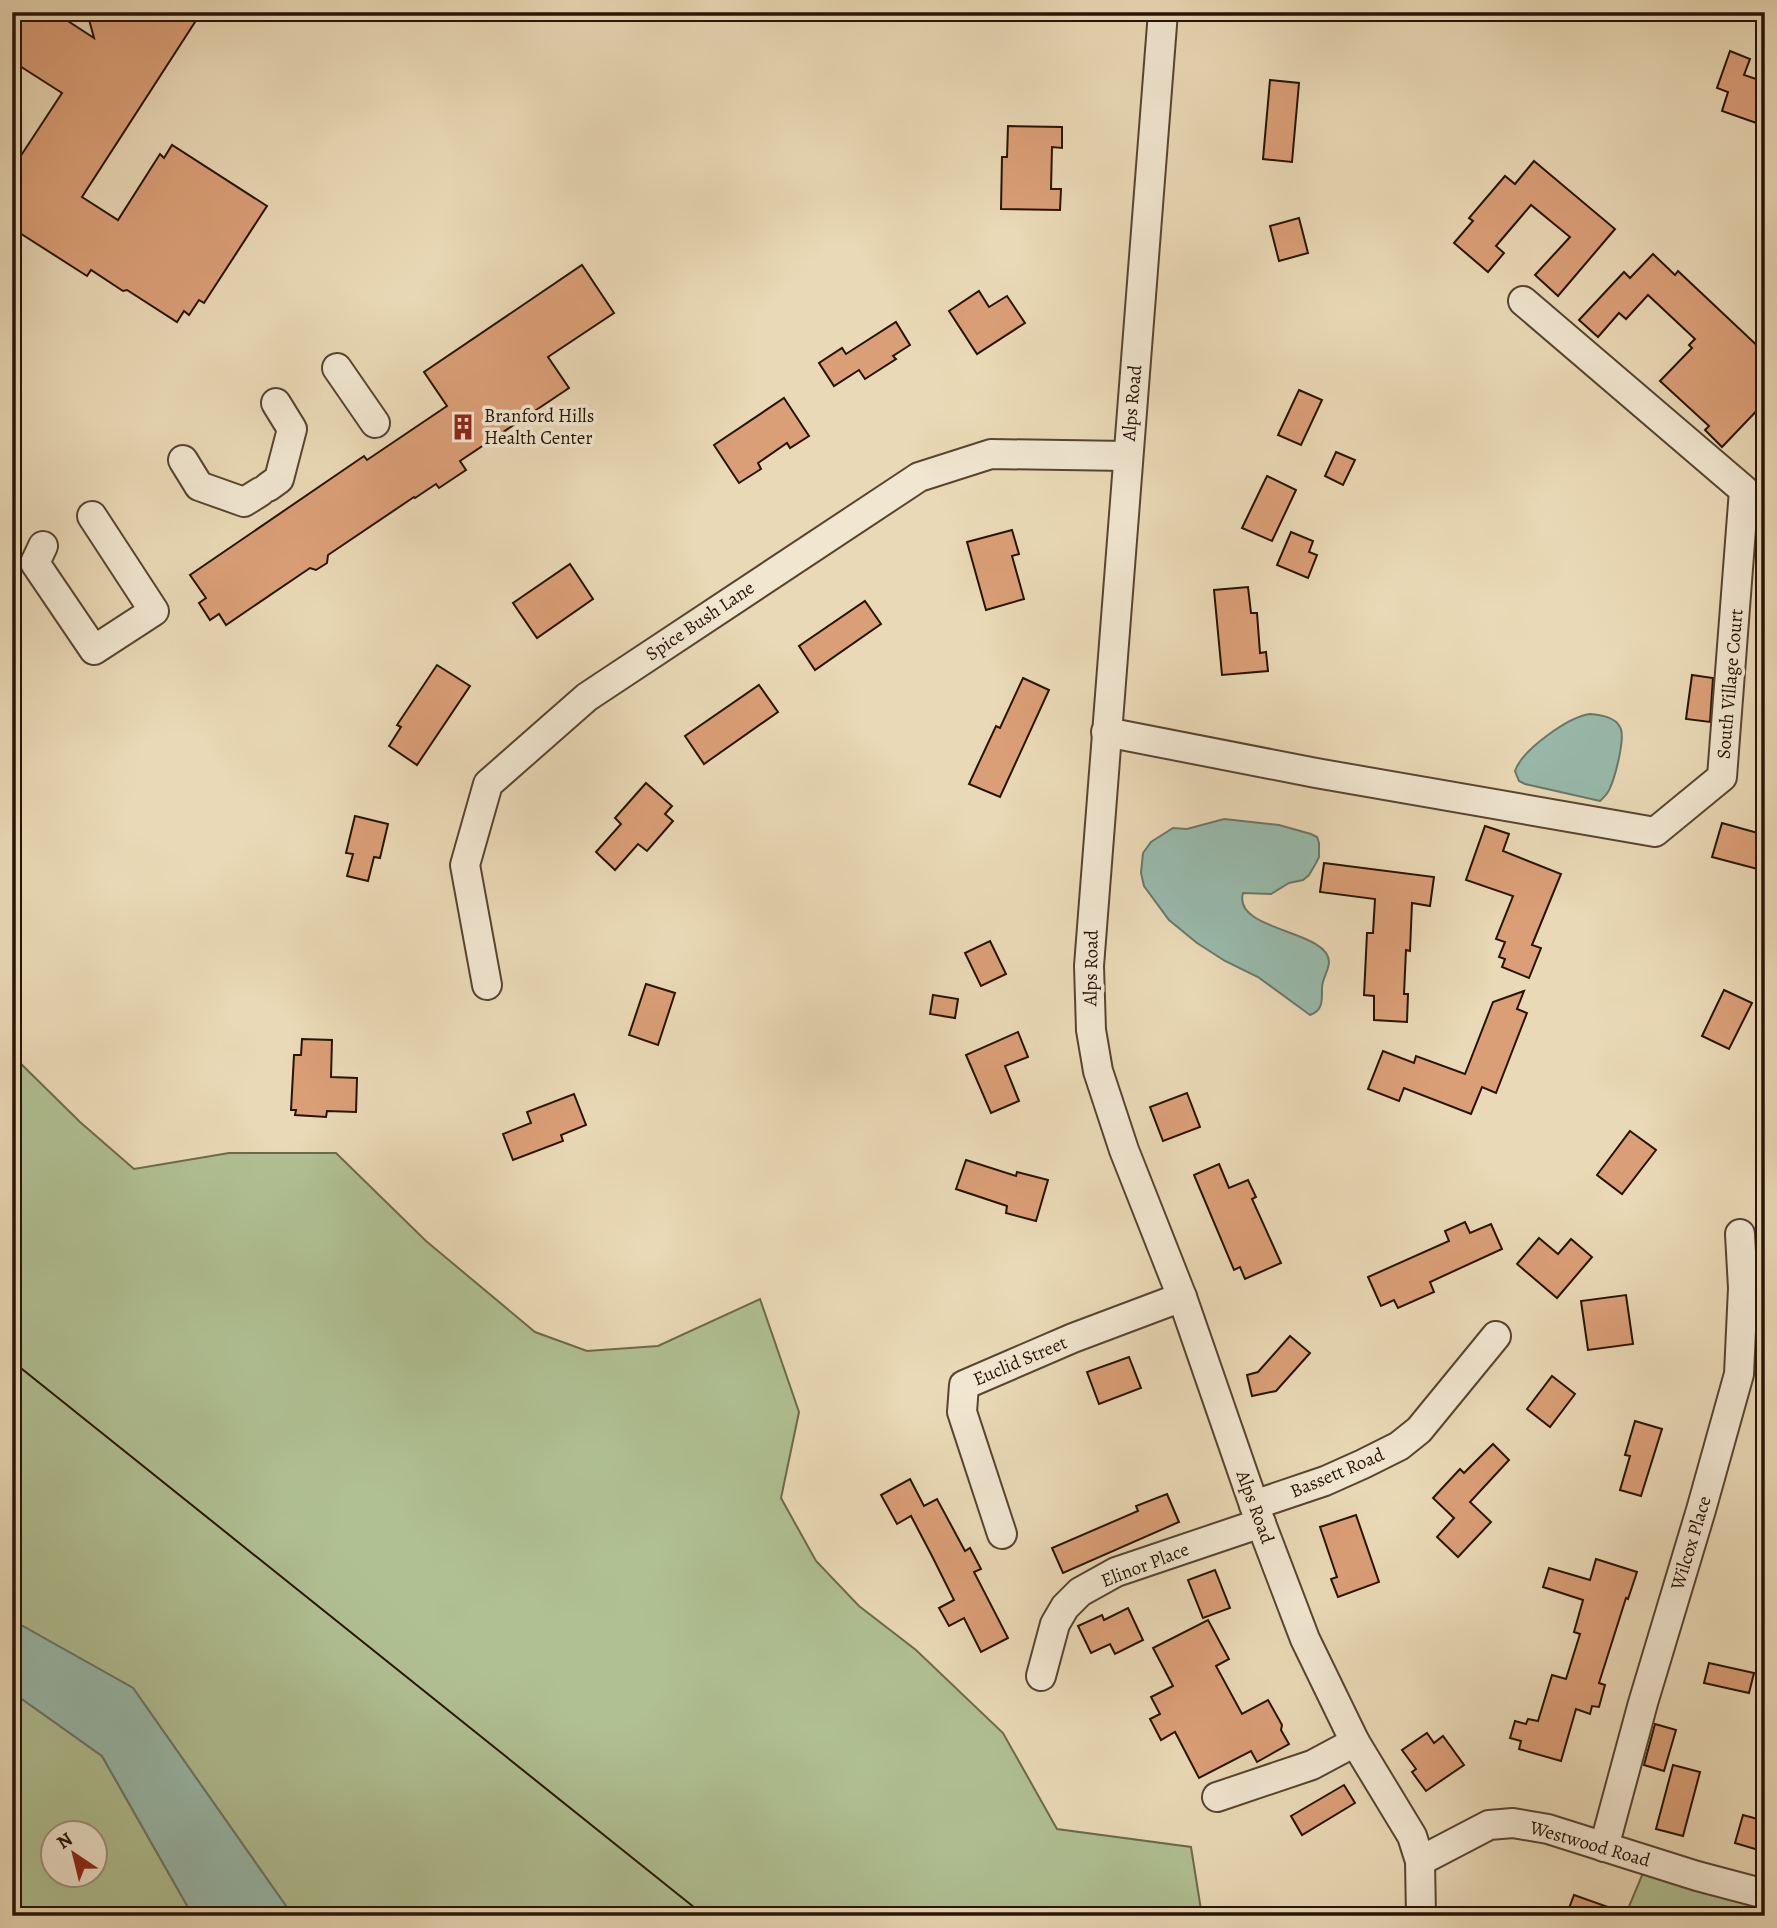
<svg xmlns="http://www.w3.org/2000/svg" width="1777" height="1928" font-family="Alegreya,serif">
  <rect width="100%" height="100%" fill="#ead9b6"/>
  <filter id="stains"><feTurbulence type="fractalNoise" baseFrequency=".00286" numOctaves="4"/><feColorMatrix values="0 0 0 0 .2 0 0 0 0 .09 0 0 0 0 .02 0 0 0 .5 -.17"/></filter>
  <radialGradient id="worn" r=".72"><stop offset=".6" stop-color="#630" stop-opacity="0"/><stop offset="1" stop-color="#630" stop-opacity=".3"/></radialGradient>
  <g fill="#b0c093" stroke="#6c6a4b" stroke-width="2" fill-rule="evenodd">
    <path d="M 12,1055 L 80,1122 L 134,1169 L 229,1153 L 336,1153 L 426,1241 L 535,1332 L 587,1351 L 658,1346 L 760,1299 L 799,1412 L 781,1498 L 816,1561 L 859,1606 L 916,1650 L 1003,1733 L 1057,1829 L 1191,1847 L 1202,1916 L 293,1916 L 133,1688 L 12,1620 Z"/>
    <path d="M 12,1692 L 102,1756 L 193,1916 L 12,1916 ZM 52,1834 L 94,1834 L 94,1876 L 52,1876 Z"/>
    <path d="M 1643,1873 L 1765,1907 L 1765,1916 L 1625,1916 Z"/>
  </g>
  <g fill="#98baac" stroke="#6b7768" stroke-width="2">
    <path d="M 1590,714 C 1601,715 1615,717 1620,727 C 1626,737 1615,777 1610,788 C 1608,794 1604,797 1600,801 L 1525,784 L 1519,781 L 1515,771 C 1522,750 1568,717 1590,714 Z"/>
    <path d="M 1224,819 L 1279,825 L 1311,834 L 1317,837 L 1319,843 L 1319,857 L 1316,863 L 1309,875 L 1303,880 L 1289,883 L 1271,894 L 1243,893 C 1232,931 1329,930 1329,962 C 1329,970 1322,979 1322,988 C 1322,1000 1323,1011 1310,1015 L 1258,977 L 1225,961 L 1197,943 L 1169,920 L 1144,886 L 1141,873 L 1143,853 L 1151,842 L 1173,828 L 1187,829 Z"/>
    <path d="M 12,1620 L 133,1688 L 293,1916 L 193,1916 L 102,1756 L 12,1692 Z"/>
  </g>
  <g fill="#db9f77" stroke="#271303" stroke-width="2">
    <path d="M 12,12 L 54,12 L 94,38 L 87,12 L 180,12 L 195,22 L 82,197 L 118,220 L 160,154 L 164,158 L 172,145 L 267,206 L 204,303 L 199,300 L 189,315 L 184,311 L 177,322 L 127,290 L 123,291 L 91,270 L 87,276 L 12,228 L 12,148 L 22,154 L 62,93 L 12,61 Z"/>
    <path d="M 1730,51 L 1750,59 L 1744,75 L 1765,82 L 1765,126 L 1722,111 L 1728,92 L 1717,88 Z"/>
    <path d="M 1270,80 L 1299,83 L 1292,162 L 1263,159 Z"/>
    <path d="M 1008,126 L 1062,127 L 1062,148 L 1052,147 L 1051,189 L 1061,189 L 1060,210 L 1001,209 L 1002,157 L 1007,157 Z"/>
    <path d="M 1534,161 L 1615,229 L 1558,296 L 1535,275 L 1570,237 L 1531,205 L 1496,246 L 1504,253 L 1488,272 L 1454,243 L 1473,221 L 1469,218 L 1505,176 L 1515,184 Z"/>
    <path d="M 1299,218 L 1308,253 L 1279,261 L 1270,226 Z"/>
    <path d="M 1653,254 L 1675,275 L 1678,271 L 1765,353 L 1765,402 L 1722,447 L 1705,430 L 1709,426 L 1660,381 L 1692,348 L 1689,345 L 1695,339 L 1648,295 L 1626,319 L 1619,313 L 1598,337 L 1579,320 L 1624,272 L 1630,278 Z"/>
    <path d="M 582,265 L 614,313 L 548,357 L 569,388 L 460,461 L 466,470 L 439,488 L 436,484 L 415,498 L 414,497 L 328,555 L 327,563 L 316,570 L 310,568 L 226,625 L 219,614 L 210,620 L 199,603 L 206,598 L 190,575 L 364,456 L 367,460 L 447,406 L 424,372 Z"/>
    <path d="M 979,291 L 989,307 L 1007,296 L 1025,323 L 977,354 L 949,311 Z"/>
    <path d="M 896,322 L 910,345 L 893,356 L 896,359 L 865,379 L 859,370 L 834,386 L 819,363 L 842,348 L 846,354 Z"/>
    <path d="M 1299,390 L 1322,400 L 1301,445 L 1278,435 Z"/>
    <path d="M 784,398 L 809,436 L 790,448 L 787,443 L 758,463 L 761,469 L 739,483 L 714,445 Z"/>
    <path d="M 1336,452 L 1355,460 L 1343,485 L 1325,476 Z"/>
    <path d="M 1267,476 L 1296,490 L 1272,541 L 1242,528 Z"/>
    <path d="M 1012,530 L 1019,554 L 1012,556 L 1024,599 L 986,610 L 967,542 Z"/>
    <path d="M 1291,532 L 1313,541 L 1309,552 L 1317,555 L 1308,578 L 1277,565 Z"/>
    <path d="M 570,564 L 593,599 L 537,638 L 513,603 Z"/>
    <path d="M 1248,587 L 1251,613 L 1257,613 L 1260,653 L 1266,652 L 1268,671 L 1222,675 L 1214,590 Z"/>
    <path d="M 865,601 L 881,624 L 815,670 L 799,646 Z"/>
    <path d="M 437,665 L 470,686 L 417,765 L 389,746 L 401,727 L 397,725 Z"/>
    <path d="M 1692,675 L 1713,678 L 1710,722 L 1686,719 Z"/>
    <path d="M 1023,678 L 1049,690 L 1000,797 L 969,784 L 996,726 L 1000,728 Z"/>
    <path d="M 759,685 L 778,712 L 704,764 L 685,736 Z"/>
    <path d="M 646,783 L 672,806 L 665,814 L 673,821 L 647,851 L 638,844 L 615,870 L 596,852 L 621,824 L 615,818 Z"/>
    <path d="M 355,816 L 388,824 L 380,858 L 374,857 L 368,881 L 347,876 L 353,854 L 346,853 Z"/>
    <path d="M 1722,823 L 1765,835 L 1765,871 L 1712,857 Z"/>
    <path d="M 1485,826 L 1509,834 L 1503,851 L 1561,874 L 1532,945 L 1541,948 L 1529,978 L 1502,967 L 1505,959 L 1499,957 L 1505,942 L 1496,939 L 1513,896 L 1466,880 Z"/>
    <path d="M 1324,863 L 1434,877 L 1430,906 L 1412,903 L 1410,951 L 1406,950 L 1404,994 L 1408,994 L 1407,1022 L 1374,1020 L 1374,996 L 1364,995 L 1367,933 L 1373,933 L 1375,899 L 1320,892 Z"/>
    <path d="M 990,941 L 1006,974 L 981,986 L 965,953 Z"/>
    <path d="M 646,984 L 675,993 L 658,1045 L 629,1035 Z"/>
    <path d="M 1724,990 L 1752,1003 L 1729,1049 L 1702,1036 Z"/>
    <path d="M 1524,991 L 1517,1009 L 1527,1013 L 1496,1093 L 1482,1087 L 1471,1114 L 1404,1088 L 1399,1101 L 1368,1089 L 1383,1051 L 1414,1063 L 1416,1056 L 1465,1074 L 1493,1002 Z"/>
    <path d="M 933,995 L 958,999 L 955,1018 L 930,1014 Z"/>
    <path d="M 1018,1032 L 1028,1057 L 1005,1066 L 1019,1101 L 991,1113 L 966,1055 Z"/>
    <path d="M 302,1039 L 332,1040 L 331,1077 L 357,1078 L 356,1112 L 327,1111 L 326,1117 L 295,1115 L 296,1110 L 291,1110 L 294,1055 L 301,1055 Z"/>
    <path d="M 1187,1093 L 1200,1127 L 1163,1141 L 1150,1107 Z"/>
    <path d="M 574,1094 L 586,1125 L 561,1135 L 563,1141 L 513,1160 L 503,1134 L 531,1123 L 527,1112 Z"/>
    <path d="M 1630,1131 L 1656,1150 L 1622,1194 L 1597,1175 Z"/>
    <path d="M 966,1160 L 1016,1176 L 1017,1172 L 1048,1180 L 1036,1221 L 1006,1213 L 1007,1206 L 956,1189 Z"/>
    <path d="M 1219,1164 L 1229,1188 L 1248,1180 L 1256,1197 L 1252,1199 L 1281,1263 L 1245,1279 L 1240,1267 L 1234,1270 L 1194,1175 Z"/>
    <path d="M 1465,1222 L 1470,1233 L 1491,1224 L 1502,1249 L 1430,1282 L 1434,1292 L 1398,1308 L 1394,1300 L 1381,1306 L 1368,1277 L 1449,1241 L 1445,1231 Z"/>
    <path d="M 1539,1238 L 1558,1254 L 1571,1239 L 1592,1257 L 1557,1298 L 1517,1264 Z"/>
    <path d="M 1626,1295 L 1633,1344 L 1588,1350 L 1581,1301 Z"/>
    <path d="M 1290,1336 L 1310,1353 L 1276,1391 L 1252,1396 L 1247,1375 L 1258,1372 Z"/>
    <path d="M 1129,1357 L 1141,1388 L 1099,1404 L 1087,1372 Z"/>
    <path d="M 1552,1376 L 1575,1394 L 1550,1427 L 1527,1409 Z"/>
    <path d="M 1635,1421 L 1662,1429 L 1641,1496 L 1620,1490 L 1630,1456 L 1625,1455 Z"/>
    <path d="M 1493,1444 L 1509,1460 L 1470,1502 L 1491,1522 L 1458,1557 L 1437,1537 L 1454,1518 L 1433,1498 L 1460,1469 L 1464,1473 Z"/>
    <path d="M 910,1479 L 924,1506 L 937,1499 L 965,1551 L 970,1548 L 981,1569 L 974,1572 L 1008,1638 L 981,1652 L 964,1618 L 949,1626 L 939,1608 L 954,1600 L 932,1556 L 911,1516 L 897,1524 L 881,1495 Z"/>
    <path d="M 1167,1494 L 1179,1522 L 1063,1573 L 1052,1548 L 1138,1511 L 1136,1506 Z"/>
    <path d="M 1356,1515 L 1379,1582 L 1338,1597 L 1331,1579 L 1337,1577 L 1320,1527 Z"/>
    <path d="M 1596,1559 L 1637,1572 L 1628,1599 L 1626,1598 L 1599,1683 L 1605,1685 L 1599,1707 L 1592,1706 L 1590,1714 L 1576,1709 L 1561,1761 L 1519,1749 L 1521,1741 L 1510,1738 L 1515,1721 L 1526,1724 L 1528,1719 L 1538,1721 L 1552,1675 L 1566,1679 L 1580,1634 L 1574,1632 L 1583,1600 L 1543,1587 L 1549,1568 L 1590,1580 Z"/>
    <path d="M 1215,1570 L 1230,1608 L 1203,1618 L 1188,1580 Z"/>
    <path d="M 1128,1608 L 1143,1640 L 1115,1654 L 1110,1644 L 1091,1653 L 1078,1626 L 1102,1615 L 1104,1620 Z"/>
    <path d="M 1208,1620 L 1229,1659 L 1216,1666 L 1242,1714 L 1268,1700 L 1282,1725 L 1281,1730 L 1289,1744 L 1257,1762 L 1251,1751 L 1199,1778 L 1175,1732 L 1161,1740 L 1150,1719 L 1160,1714 L 1151,1697 L 1173,1686 L 1153,1648 Z"/>
    <path d="M 1709,1663 L 1754,1673 L 1749,1693 L 1704,1683 Z"/>
    <path d="M 1655,1724 L 1676,1730 L 1664,1771 L 1644,1765 Z"/>
    <path d="M 1427,1733 L 1434,1743 L 1443,1736 L 1464,1765 L 1426,1791 L 1412,1772 L 1416,1769 L 1402,1750 Z"/>
    <path d="M 1673,1765 L 1700,1772 L 1683,1836 L 1656,1829 Z"/>
    <path d="M 1344,1785 L 1355,1803 L 1302,1835 L 1291,1816 Z"/>
    <path d="M 1743,1815 L 1765,1821 L 1765,1852 L 1735,1843 Z"/>
    <path d="M 1574,1895 L 1625,1913 L 1624,1916 L 1566,1916 Z"/>
  </g>
  <g fill="none" stroke-linecap="round" stroke-linejoin="round">
    <g stroke="#584430" stroke-width="32">
      <g id="minor">
        <path d="M 1163,12 L 1089,966 L 1091,1030 L 1098,1071 L 1124,1150 L 1182,1297 L 1254,1505 L 1305,1639 L 1355,1742 L 1412,1836 L 1420,1861 L 1421,1916"/>
        <path d="M 337,368 L 375,423"/>
        <path d="M 183,460 L 199,486 L 244,502 L 260,492"/>
        <path d="M 268,487 L 279,479 L 292,429 L 276,403"/>
        <path d="M 43,546 L 35,563 L 94,650 L 154,611 L 92,516"/>
        <path d="M 1106,732 L 1316,773 L 1655,832 L 1722,777 L 1744,490 L 1523,301"/>
        <path d="M 487,985 L 465,865 L 488,784 L 587,697 L 919,477 L 991,454 L 1127,456"/>
        <path d="M 1254,1505 L 1325,1481 L 1363,1464 L 1399,1446 L 1419,1430 L 1496,1336"/>
        <path d="M 1002,1534 L 962,1412 L 964,1385 L 1073,1338 L 1182,1297"/>
        <path d="M 1041,1676 L 1055,1624 L 1065,1607 L 1080,1592 L 1116,1572 L 1261,1523"/>
        <path d="M 1217,1797 L 1312,1765 L 1355,1742"/>
        <path d="M 1604,1847 L 1643,1703 L 1701,1510 L 1739,1374 L 1743,1288 L 1740,1234"/>
        <path d="M 1420,1861 L 1489,1825 L 1513,1823 L 1548,1829 L 1697,1876 L 1765,1894"/>
      </g>
    </g>
    <use href="#minor" stroke="#f1e6d0" stroke-width="28"/>
    <path stroke="#271303" stroke-width="2" d="M 12,1361 L 705,1916"/>
  </g>
  <defs>
    <g id="building-bare" transform="scale(2.1)"><path d="M-4-6H4V6H1V3H-1V6H-4ZM-2.5-4.3h1.7v1.8h-1.7ZM.8-4.3h1.7v1.8H.8ZM-2.5-1h1.7V.8h-1.7ZM.8-1h1.7V.8H.8Z" fill="#8f2418" stroke="#f1e6d0" stroke-width="2.5" paint-order="stroke"/></g>
  </defs>
  <g fill-rule="evenodd">
    <use href="#building-bare" x="463" y="427"/>
  </g>
  <g text-anchor="middle" dominant-baseline="central" stroke-width="7" stroke-linejoin="round" paint-order="stroke">
    <g font-size="19" fill="#271303" stroke="#f1e6d0">
      <text transform="translate(1132 403) rotate(-85)">Alps Road</text>
      <text transform="translate(700 621) rotate(-34)">Spice Bush Lane</text>
      <text transform="translate(1730 684) rotate(-85)">South Village Court</text>
      <text transform="translate(1091 968) rotate(-89)">Alps Road</text>
      <text transform="translate(1020 1361) rotate(-23)">Euclid Street</text>
      <text transform="translate(1337 1473) rotate(-23)">Bassett Road</text>
      <text transform="translate(1255 1507) rotate(70)">Alps Road</text>
      <text transform="translate(1691 1543) rotate(-73)">Wilcox Place</text>
      <text transform="translate(1145 1565) rotate(-21)">Elinor Place</text>
      <text transform="translate(1590 1844) rotate(16)">Westwood Road</text>
    </g>
    <g font-size="19" fill="#271303" stroke="#f1e6d0" text-anchor="start">
      <text x="484" y="416">Branford Hills<tspan x="484" dy="22">Health Center</tspan></text>
    </g>
  </g>
  <rect width="1777" height="1928" fill="none" stroke="#ead9b6" stroke-width="42"/>
  <rect x="14" y="14" width="1749" height="1900" fill="none" stroke="#271303" stroke-width="3.5"/>
  <rect x="21" y="21" width="1735" height="1886" fill="none" stroke="#271303" stroke-width="2"/>
  <g transform="translate(74 1854) rotate(325)"><circle r="33" fill="#f1e6d0" stroke="#a0927e" stroke-width="2"/>
  <path d="M0-5L12 26L0 18L-12 26Z" fill="#8f2418"/>
  <text y="-10" font-size="19" font-weight="bold" text-anchor="middle" fill="#271303">N</text>
  </g>
  <rect width="100%" height="100%" filter="url(#stains)"/>
  <rect width="100%" height="100%" fill="url(#worn)"/>
</svg>
